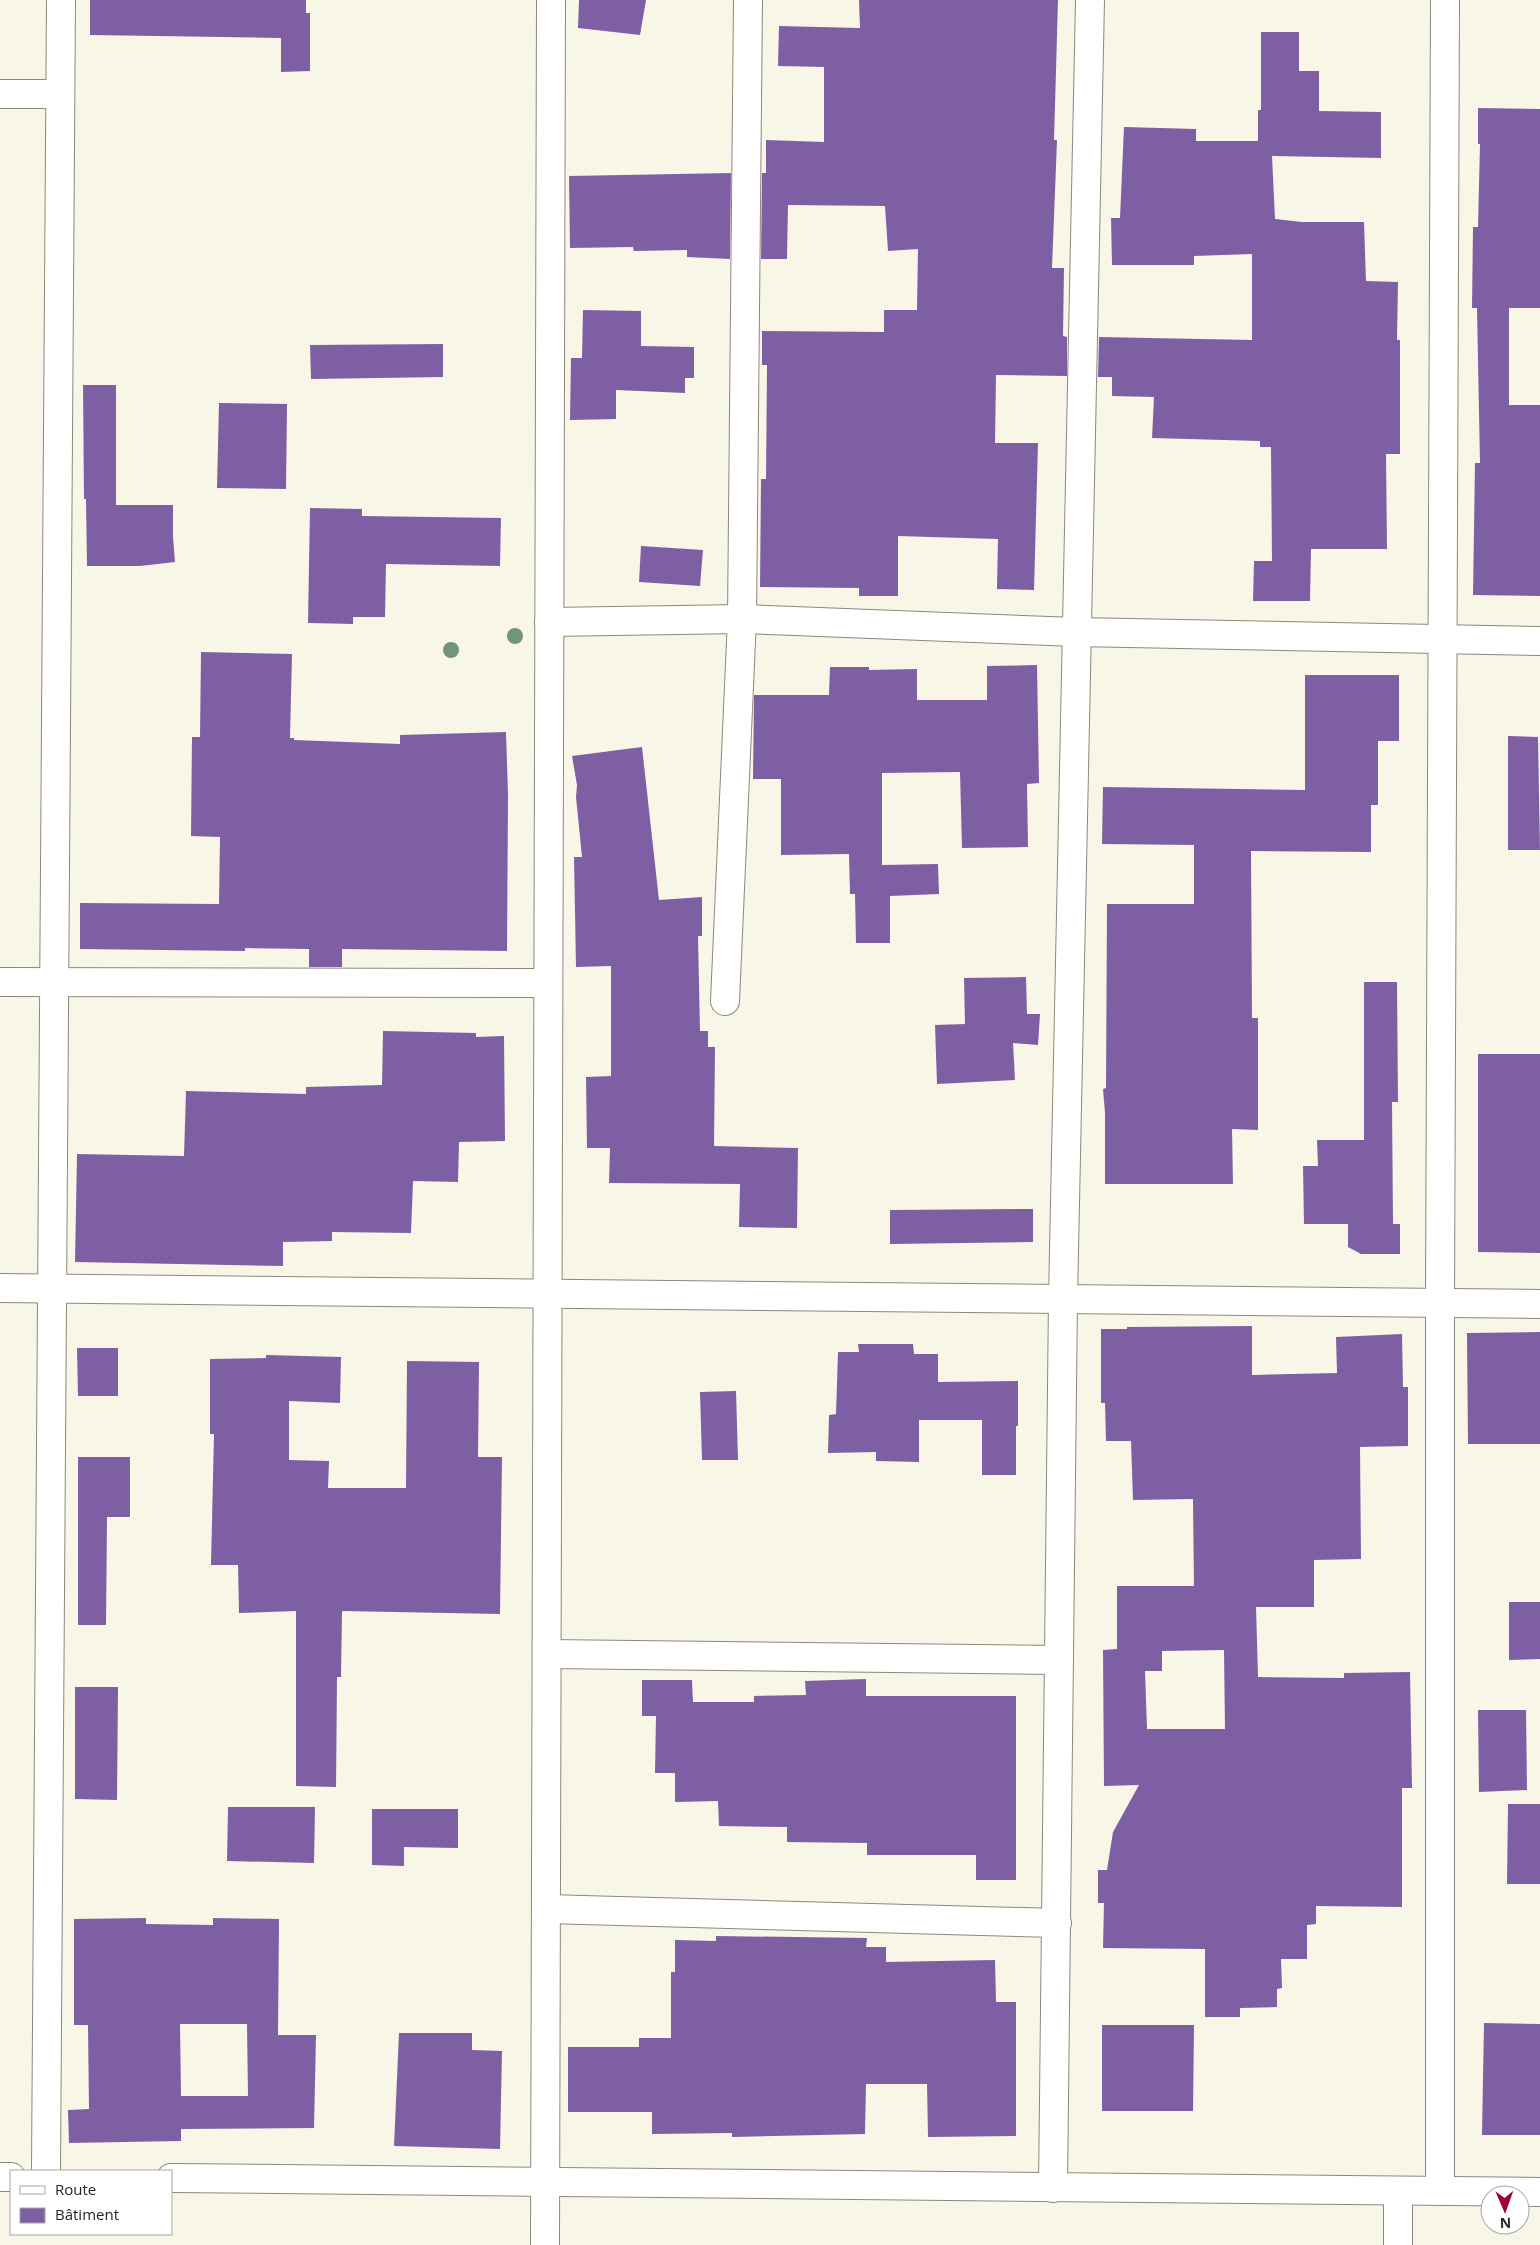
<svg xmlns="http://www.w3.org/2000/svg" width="1540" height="2245" font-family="'Open Sans',sans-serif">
  <rect width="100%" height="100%" fill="#f8f6e6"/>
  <g fill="#7f5fa4" fill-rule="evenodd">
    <path d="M 90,0 L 306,0 L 306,13 L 310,13 L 310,71 L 281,72 L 281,38 L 90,35 Z"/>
    <path d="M 579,0 L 646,0 L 640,35 L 578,28 Z"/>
    <path d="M 859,0 L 1058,0 L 1054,140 L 1057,140 L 1052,268 L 1064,268 L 1063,336 L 1067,337 L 1067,376 L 996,375 L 995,443 L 1038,443 L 1034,590 L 997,589 L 998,539 L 898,536 L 898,596 L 859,596 L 859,588 L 760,587 L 761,479 L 766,479 L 767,365 L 762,365 L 762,331 L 884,332 L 884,310 L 917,310 L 918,249 L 888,251 L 885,206 L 788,205 L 787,259 L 761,259 L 762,173 L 766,173 L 766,140 L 824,142 L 824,67 L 778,66 L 779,26 L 860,28 Z"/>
    <path d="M 1261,32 L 1299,32 L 1299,71 L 1319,71 L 1319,111 L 1381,112 L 1381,158 L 1272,156 L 1275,219 L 1302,222 L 1364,222 L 1366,281 L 1398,282 L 1397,340 L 1400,340 L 1400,454 L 1386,454 L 1387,549 L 1311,549 L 1310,601 L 1253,601 L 1254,561 L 1272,561 L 1271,447 L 1260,447 L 1260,441 L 1152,438 L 1154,397 L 1112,396 L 1112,377 L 1098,377 L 1099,337 L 1252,340 L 1252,254 L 1194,256 L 1194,265 L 1112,265 L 1111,218 L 1120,218 L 1124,127 L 1196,129 L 1196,141 L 1258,141 L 1258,110 L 1261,110 Z"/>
    <path d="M 1478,108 L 1540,109 L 1540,308 L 1509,308 L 1509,405 L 1540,405 L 1540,596 L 1473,595 L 1475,463 L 1480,463 L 1477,308 L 1472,308 L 1473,227 L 1478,227 L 1480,144 L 1478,144 Z"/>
    <path d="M 731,173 L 730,259 L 687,257 L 687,250 L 634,251 L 633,247 L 570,248 L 569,176 Z"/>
    <path d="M 583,310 L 641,311 L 641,346 L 694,347 L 694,378 L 685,378 L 685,393 L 616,390 L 616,419 L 570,420 L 571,358 L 582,358 Z"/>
    <path d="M 443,344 L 443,377 L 311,379 L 310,345 Z"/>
    <path d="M 83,385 L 116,385 L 116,505 L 173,505 L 173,537 L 175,562 L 140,566 L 87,566 L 86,499 L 84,499 Z"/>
    <path d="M 219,403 L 287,404 L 286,489 L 217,488 Z"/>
    <path d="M 310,508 L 362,509 L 362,516 L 501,518 L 500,566 L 386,564 L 385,617 L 353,617 L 353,624 L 308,623 Z"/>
    <path d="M 641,546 L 703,550 L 700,586 L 639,582 Z"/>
    <path d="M 201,652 L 292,654 L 290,738 L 294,738 L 294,740 L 400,744 L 400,735 L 506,732 L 508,795 L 507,951 L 342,949 L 342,967 L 309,967 L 309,949 L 245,948 L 245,951 L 80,949 L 80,903 L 219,904 L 220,837 L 191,836 L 192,737 L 200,737 Z"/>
    <path d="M 1037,665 L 1039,783 L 1027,784 L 1028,847 L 962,848 L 960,772 L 882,773 L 882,865 L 938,864 L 939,894 L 890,896 L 890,943 L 856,943 L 855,894 L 850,894 L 849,854 L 781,855 L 781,779 L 753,779 L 754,695 L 829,695 L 830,667 L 869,667 L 869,670 L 917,669 L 917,700 L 987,700 L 987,666 Z"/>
    <path d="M 1305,675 L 1399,675 L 1399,741 L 1378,741 L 1378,805 L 1371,805 L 1371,852 L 1251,851 L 1252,1018 L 1258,1018 L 1258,1130 L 1232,1129 L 1233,1184 L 1105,1184 L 1105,1113 L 1103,1089 L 1106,1088 L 1107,904 L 1194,904 L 1194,845 L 1102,844 L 1103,787 L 1305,790 Z"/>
    <path d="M 1508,736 L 1538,737 L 1540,850 L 1508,850 Z"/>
    <path d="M 642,747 L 659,900 L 702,897 L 702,936 L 698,936 L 700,1031 L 708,1031 L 708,1047 L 715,1047 L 714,1146 L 798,1148 L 797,1228 L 739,1227 L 740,1184 L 609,1183 L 610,1148 L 587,1148 L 586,1077 L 611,1076 L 611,966 L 576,967 L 574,857 L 582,857 L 576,797 L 577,785 L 572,756 Z"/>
    <path d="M 1026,977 L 1027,1014 L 1040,1014 L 1038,1045 L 1013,1043 L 1015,1080 L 937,1084 L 935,1025 L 965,1024 L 964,978 Z"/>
    <path d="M 1364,982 L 1397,982 L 1398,1102 L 1392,1102 L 1393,1224 L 1400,1224 L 1400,1254 L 1361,1254 L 1348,1247 L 1348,1224 L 1304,1224 L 1303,1166 L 1318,1166 L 1317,1140 L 1364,1140 Z"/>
    <path d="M 383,1031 L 476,1033 L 476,1037 L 504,1036 L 505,1141 L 459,1142 L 458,1182 L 413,1181 L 411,1233 L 332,1232 L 332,1241 L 283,1242 L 283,1266 L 75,1262 L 77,1154 L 184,1156 L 186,1091 L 306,1094 L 306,1087 L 382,1085 Z"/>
    <path d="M 1478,1054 L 1540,1054 L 1540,1253 L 1478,1252 Z"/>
    <path d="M 1033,1209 L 1033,1242 L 890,1244 L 890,1210 Z"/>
    <path d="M 1252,1326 L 1252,1375 L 1337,1373 L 1336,1337 L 1402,1334 L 1403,1387 L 1408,1387 L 1408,1446 L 1360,1447 L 1361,1559 L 1314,1560 L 1314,1607 L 1256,1607 L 1258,1677 L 1344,1678 L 1344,1673 L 1410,1672 L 1412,1788 L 1402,1788 L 1402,1907 L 1316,1906 L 1316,1924 L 1307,1925 L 1307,1959 L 1281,1959 L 1282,1988 L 1277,1989 L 1277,2007 L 1240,2008 L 1240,2017 L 1205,2017 L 1205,1949 L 1103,1948 L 1104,1903 L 1098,1903 L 1098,1870 L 1107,1870 L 1113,1832 L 1139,1785 L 1104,1786 L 1103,1650 L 1117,1649 L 1117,1586 L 1194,1586 L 1193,1499 L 1133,1500 L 1131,1441 L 1106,1441 L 1105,1403 L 1101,1403 L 1101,1329 L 1127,1329 L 1127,1327 ZM 1224,1650 L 1225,1729 L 1147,1729 L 1145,1671 L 1162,1671 L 1162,1651 Z"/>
    <path d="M 1540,1332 L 1540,1444 L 1468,1444 L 1467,1333 Z"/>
    <path d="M 858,1344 L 913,1344 L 914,1354 L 938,1354 L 938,1382 L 1018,1381 L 1018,1426 L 1016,1426 L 1016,1475 L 982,1475 L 982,1420 L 919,1420 L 919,1462 L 876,1461 L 876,1452 L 828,1453 L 829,1415 L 836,1414 L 838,1352 L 859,1352 Z"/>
    <path d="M 77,1348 L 118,1348 L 118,1396 L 78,1396 Z"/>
    <path d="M 266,1355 L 341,1357 L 340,1403 L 289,1401 L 289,1460 L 329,1461 L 328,1488 L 406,1488 L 407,1361 L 479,1362 L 478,1457 L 502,1457 L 500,1614 L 342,1611 L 341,1677 L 337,1677 L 336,1787 L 296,1786 L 296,1611 L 239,1613 L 238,1565 L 211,1565 L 214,1434 L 210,1434 L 210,1359 L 266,1358 Z"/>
    <path d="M 736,1391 L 738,1460 L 702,1460 L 700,1392 Z"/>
    <path d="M 78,1457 L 130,1457 L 130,1517 L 107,1517 L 106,1625 L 78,1625 Z"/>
    <path d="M 1509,1602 L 1540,1602 L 1540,1659 L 1509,1660 Z"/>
    <path d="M 866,1679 L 866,1696 L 1016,1696 L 1016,1880 L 976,1880 L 976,1855 L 867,1855 L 867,1843 L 787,1842 L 787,1827 L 719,1826 L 718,1801 L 675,1802 L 675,1773 L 655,1773 L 656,1716 L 642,1716 L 642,1680 L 692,1680 L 693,1702 L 754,1702 L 754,1696 L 806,1695 L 805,1681 Z"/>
    <path d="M 75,1687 L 118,1687 L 117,1800 L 75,1799 Z"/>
    <path d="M 1478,1710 L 1526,1710 L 1527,1790 L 1479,1792 Z"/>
    <path d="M 1508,1804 L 1540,1804 L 1540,1884 L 1507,1884 Z"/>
    <path d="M 228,1807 L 315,1807 L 314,1863 L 227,1861 Z"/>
    <path d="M 372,1809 L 458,1809 L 458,1848 L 404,1847 L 404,1866 L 372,1865 Z"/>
    <path d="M 146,1918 L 146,1924 L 213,1925 L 213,1918 L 279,1919 L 278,2035 L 316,2035 L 314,2128 L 181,2129 L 181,2141 L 69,2143 L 68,2110 L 89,2109 L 88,2025 L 74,2025 L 74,1919 ZM 180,2024 L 247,2024 L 248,2096 L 181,2096 Z"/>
    <path d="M 716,1936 L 867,1938 L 866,1947 L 886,1947 L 886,1962 L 995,1960 L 996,2002 L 1016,2002 L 1016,2136 L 928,2137 L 927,2084 L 866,2084 L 865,2134 L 732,2137 L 732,2133 L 652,2134 L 652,2112 L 568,2112 L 568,2047 L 639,2047 L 639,2038 L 671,2038 L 671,1972 L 675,1972 L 675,1940 L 716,1941 Z"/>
    <path d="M 1484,2023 L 1540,2024 L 1540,2135 L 1482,2135 Z"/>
    <path d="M 1102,2025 L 1194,2025 L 1193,2111 L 1102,2111 Z"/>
    <path d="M 399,2033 L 472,2033 L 472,2050 L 502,2051 L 500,2149 L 394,2146 Z"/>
  </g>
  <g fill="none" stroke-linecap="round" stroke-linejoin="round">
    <g stroke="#8c897b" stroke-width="30">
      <g id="minor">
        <path d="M 0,94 L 60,94"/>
        <path d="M 549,622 L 742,619 L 1076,632 L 1540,641"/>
        <path d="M 0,982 L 548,983"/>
        <path d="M 725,1001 L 742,619 L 748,0"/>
        <path d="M 0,1288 L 1540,1304"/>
        <path d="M 547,1654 L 1059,1660"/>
        <path d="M 546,1909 L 1057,1923"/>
        <path d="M 46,2171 L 61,0"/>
        <path d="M 0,2177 L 11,2177"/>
        <path d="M 171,2178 L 1540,2192"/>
        <path d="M 1053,2188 L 1063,1299 L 1090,0"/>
        <path d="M 1440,2191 L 1440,1302 L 1445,0"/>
        <path d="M 545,2245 L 551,0"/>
        <path d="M 1398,2245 L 1398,2191"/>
      </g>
    </g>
    <use href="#minor" stroke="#fff" stroke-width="28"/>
  </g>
  <g fill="#71947a">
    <circle cx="515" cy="636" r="8"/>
    <circle cx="451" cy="650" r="8"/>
  </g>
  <rect x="10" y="2170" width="162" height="65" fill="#ffffff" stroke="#a9a8a6"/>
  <rect x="20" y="2186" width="25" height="8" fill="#ffffff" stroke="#a9a8a6"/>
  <text x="55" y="2195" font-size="15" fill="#272620">Route</text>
  <rect x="20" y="2208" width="25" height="15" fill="#7f5fa4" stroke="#a9a8a6"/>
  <text x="55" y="2220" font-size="15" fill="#272620">Bâtiment</text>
  <g transform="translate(1505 2210) rotate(178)"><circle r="24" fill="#ffffff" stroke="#a9a8a6"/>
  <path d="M0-4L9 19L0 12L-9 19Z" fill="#a0013e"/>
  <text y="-8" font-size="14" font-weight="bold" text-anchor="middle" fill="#272620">N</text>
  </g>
</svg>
